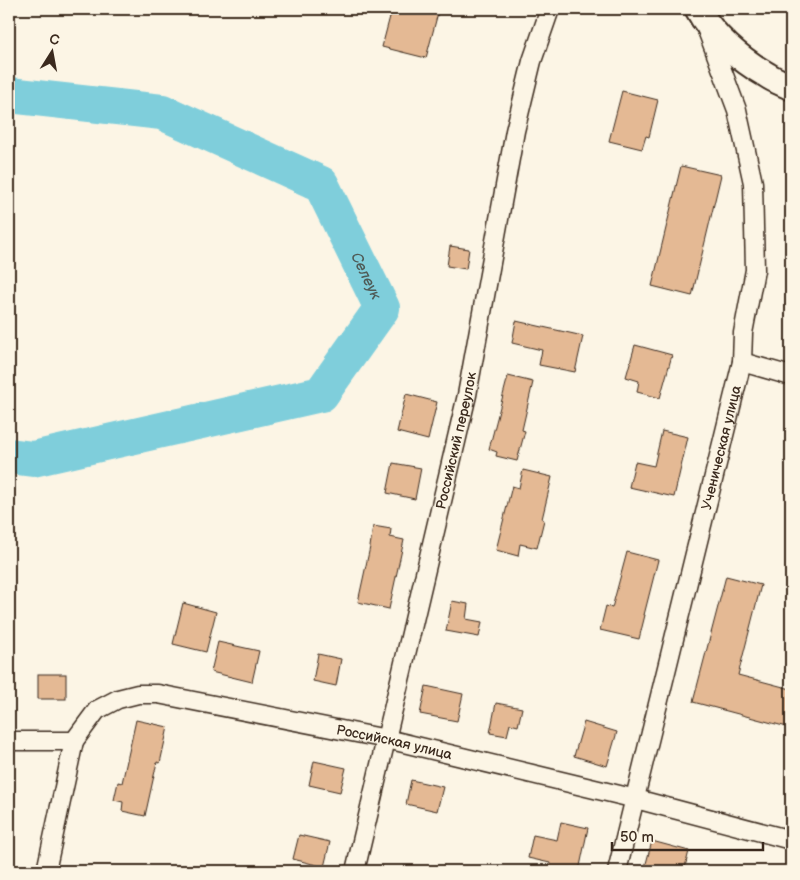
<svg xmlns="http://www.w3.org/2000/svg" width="800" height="880" font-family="'Balsamiq Sans',sans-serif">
  <rect width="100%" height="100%" fill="#fcf5e5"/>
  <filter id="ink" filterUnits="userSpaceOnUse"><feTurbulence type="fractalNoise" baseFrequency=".02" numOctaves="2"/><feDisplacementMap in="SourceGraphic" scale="10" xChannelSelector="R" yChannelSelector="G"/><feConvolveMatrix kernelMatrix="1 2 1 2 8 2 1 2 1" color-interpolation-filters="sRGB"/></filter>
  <g filter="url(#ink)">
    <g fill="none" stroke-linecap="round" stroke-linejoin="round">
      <path stroke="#7fcedb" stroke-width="36" id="s1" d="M 9,95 L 162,112 L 321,184 L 382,308 L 321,394 L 33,459 L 9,456"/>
    </g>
    <g fill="#e4b994" stroke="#3b2a1e">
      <path d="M 392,9 L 439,9 L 426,58 L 382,47 Z"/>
      <path d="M 622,91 L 658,100 L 649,137 L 646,136 L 642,149 L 609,141 Z"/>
      <path d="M 681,166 L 721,175 L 692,296 L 652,286 Z"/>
      <path d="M 450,246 L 469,249 L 466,269 L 447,266 Z"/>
      <path d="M 516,321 L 583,336 L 575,372 L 539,365 L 542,350 L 512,343 Z"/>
      <path d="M 635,345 L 672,355 L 660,398 L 637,392 L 639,381 L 626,377 Z"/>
      <path d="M 508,376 L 533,382 L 522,430 L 525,431 L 517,461 L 496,456 L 497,452 L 489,449 Z"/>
      <path d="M 406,394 L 437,402 L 428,440 L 397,432 Z"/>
      <path d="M 662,431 L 688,437 L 674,497 L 629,487 L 635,462 L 654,466 Z"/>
      <path d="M 393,463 L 421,468 L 415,499 L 387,493 Z"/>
      <path d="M 523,470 L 552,477 L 542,519 L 544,520 L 537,548 L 520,544 L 518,556 L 496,550 L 512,486 L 519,488 Z"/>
      <path d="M 373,526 L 391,529 L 390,537 L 404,540 L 389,609 L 358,602 L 370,547 Z"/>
      <path d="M 627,552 L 658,560 L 644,615 L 645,615 L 639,639 L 600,630 L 606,606 L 612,608 Z"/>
      <path d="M 726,576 L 761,585 L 738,675 L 791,689 L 791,728 L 693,702 Z"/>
      <path d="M 452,601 L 468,604 L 466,619 L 482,622 L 479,637 L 446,631 Z"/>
      <path d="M 183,603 L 216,612 L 206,652 L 173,644 Z"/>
      <path d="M 218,642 L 259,651 L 252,682 L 211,672 Z"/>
      <path d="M 318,654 L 341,659 L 336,686 L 313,681 Z"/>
      <rect x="38" y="674" width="28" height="25"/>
      <path d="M 426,686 L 463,694 L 457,721 L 420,714 Z"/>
      <path d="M 496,703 L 522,708 L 518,726 L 510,724 L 507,736 L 490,733 Z"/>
      <path d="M 136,720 L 168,727 L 160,763 L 157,762 L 145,816 L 122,811 L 123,802 L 114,800 L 118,782 L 122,783 Z"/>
      <path d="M 584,722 L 617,732 L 607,766 L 574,756 Z"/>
      <path d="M 314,761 L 346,768 L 340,792 L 309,785 Z"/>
      <path d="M 411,780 L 443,787 L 437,811 L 406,804 Z"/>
      <path d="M 561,822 L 588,828 L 579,871 L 549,871 L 550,863 L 528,858 L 533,835 L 557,840 Z"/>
      <path d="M 299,835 L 330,842 L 324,867 L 293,859 Z"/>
      <path d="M 652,841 L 689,851 L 684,871 L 644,871 Z"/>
    </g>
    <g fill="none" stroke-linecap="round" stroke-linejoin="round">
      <g stroke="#3b2a1e" stroke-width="21">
        <g id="street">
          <path d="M 742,362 L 791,376"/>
          <path id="s2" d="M 9,741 L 74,741 L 97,710 L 118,699 L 138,694 L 158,694 L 387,739 L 636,799 L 791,840"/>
          <path d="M 46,871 L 74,741"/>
          <path id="s3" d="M 355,871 L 467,395 L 515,131 L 532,61 L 550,9"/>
          <path id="s4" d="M 617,871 L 742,362 L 743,333 L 755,270 L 753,183 L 737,110 L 707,30"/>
        </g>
      </g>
      <g stroke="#3b2a1e" stroke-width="29">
        <path id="secondary" d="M 698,9 C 712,36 741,60 767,75 C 774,80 783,83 791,87"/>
      </g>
      <use href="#street" stroke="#fcf5e5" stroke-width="18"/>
      <use href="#secondary" stroke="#fcf5e5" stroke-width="25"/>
    </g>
  </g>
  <g text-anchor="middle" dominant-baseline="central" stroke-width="4" stroke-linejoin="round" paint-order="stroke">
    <g font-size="14" fill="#3b2a1e" stroke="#fcf5e5">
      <text stroke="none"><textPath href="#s3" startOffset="442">Российский переулок</textPath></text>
      <text stroke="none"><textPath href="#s4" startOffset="436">Ученическая улица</textPath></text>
      <text stroke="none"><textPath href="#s2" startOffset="409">Российская улица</textPath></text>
    </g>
    <g font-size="15" font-style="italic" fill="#4f5b57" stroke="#fcf5e5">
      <text stroke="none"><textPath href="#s1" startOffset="431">Селеук</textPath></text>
    </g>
  </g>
  <rect width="800" height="880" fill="none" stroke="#fcf5e5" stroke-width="30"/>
  <rect x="15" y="15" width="770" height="850" fill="none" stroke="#3b2a1e" stroke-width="2" filter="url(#ink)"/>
  <g transform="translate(52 52) rotate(11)" stroke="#fcf5e5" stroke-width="4" paint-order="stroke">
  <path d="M0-4L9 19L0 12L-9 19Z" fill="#3b2a1e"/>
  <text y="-8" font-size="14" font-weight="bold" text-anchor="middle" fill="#3b2a1e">С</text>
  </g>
  <path d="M612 842v8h151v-8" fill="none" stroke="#3b2a1e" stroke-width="2.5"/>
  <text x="620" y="842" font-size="15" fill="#3b2a1e" stroke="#fcf5e5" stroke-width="4" paint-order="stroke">50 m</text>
</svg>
